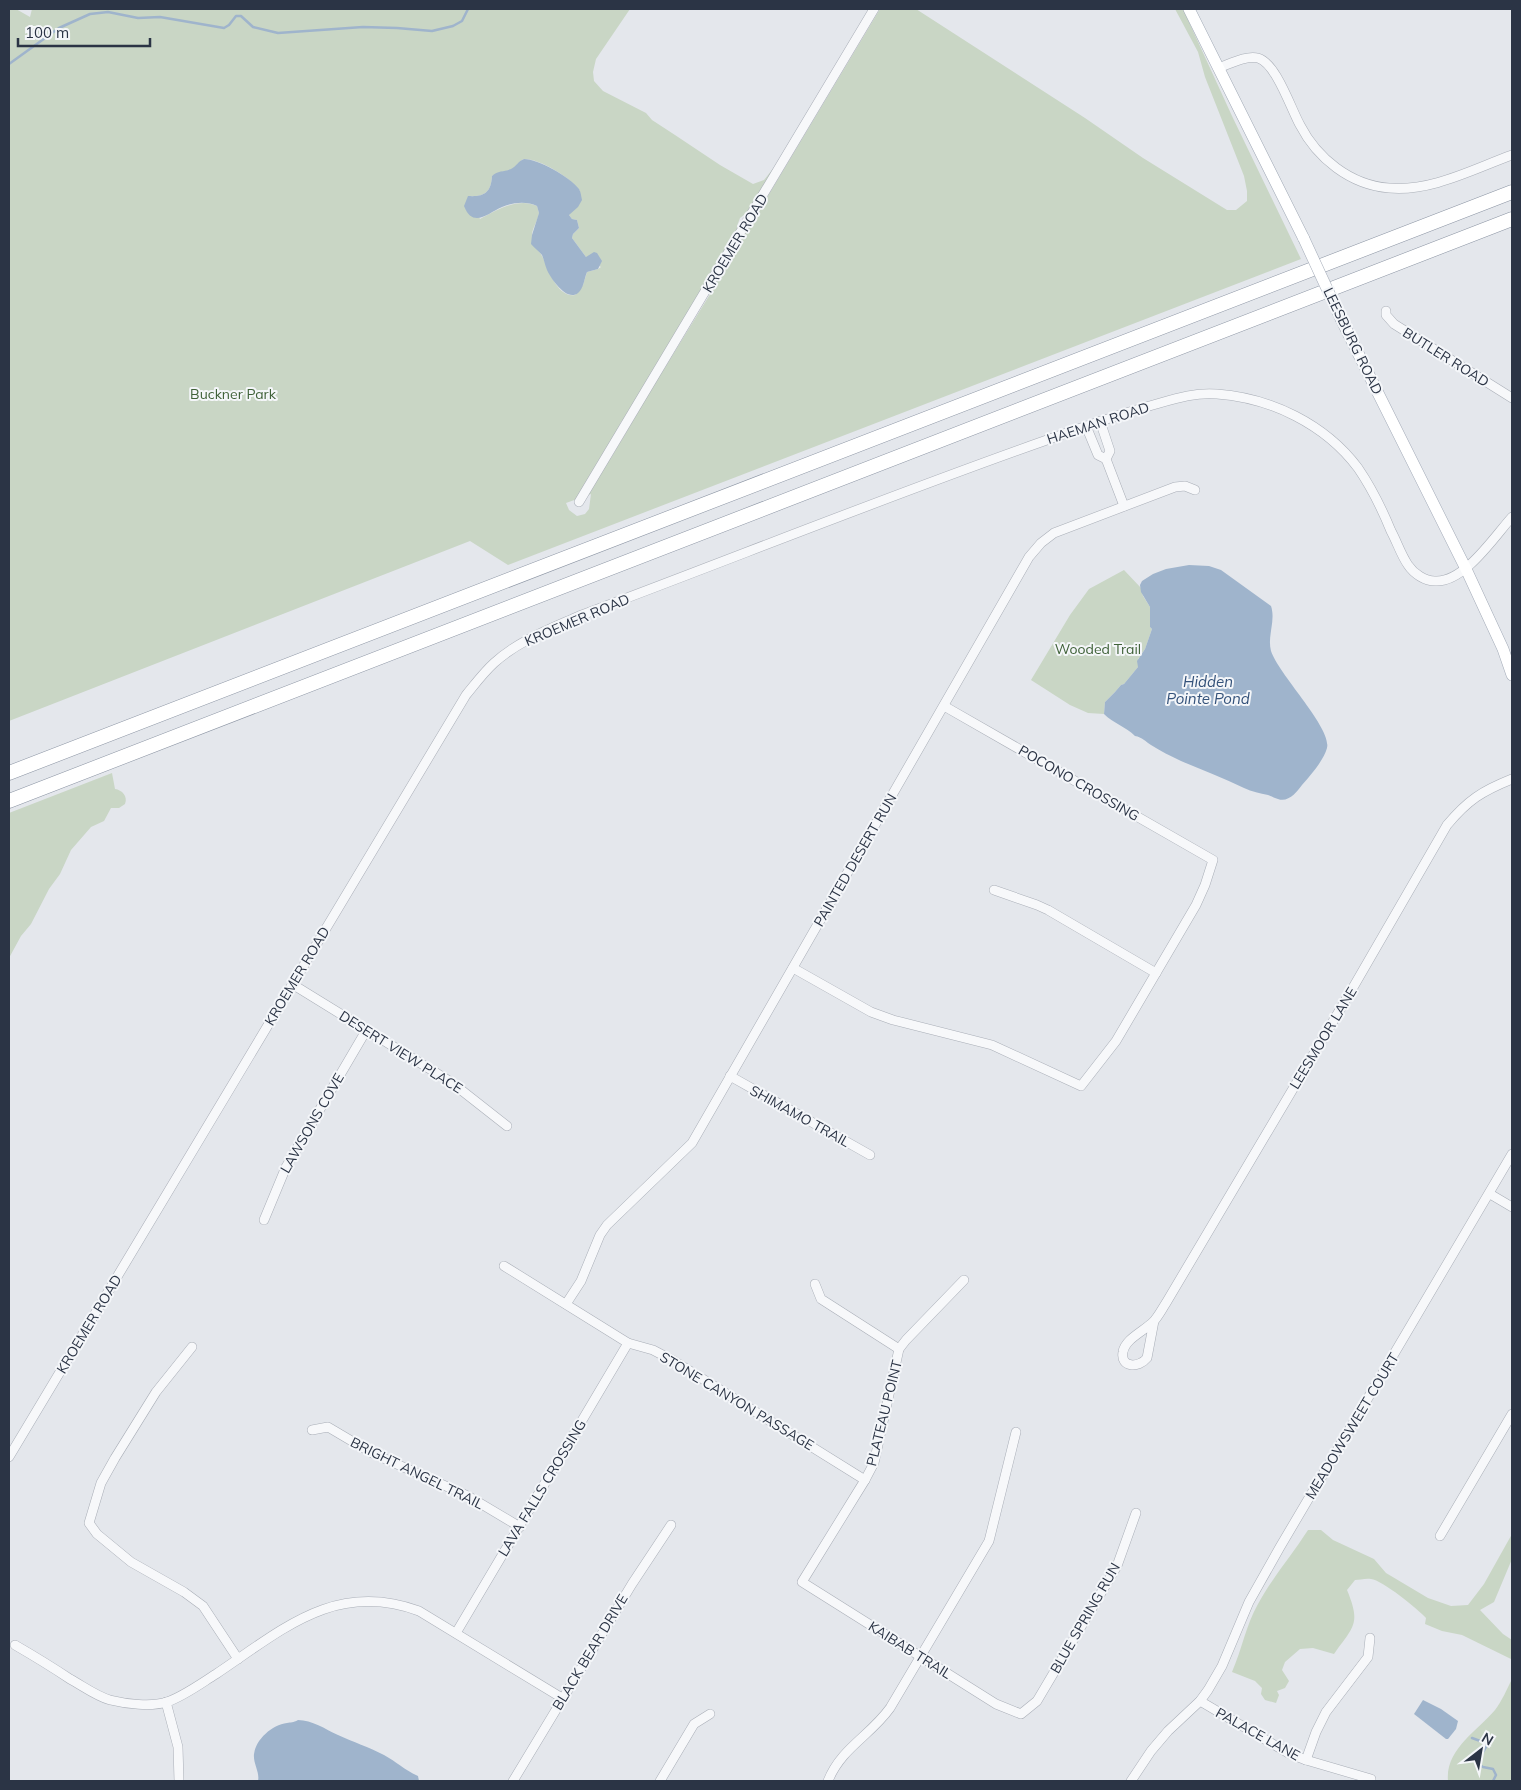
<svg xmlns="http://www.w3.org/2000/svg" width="1521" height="1790" font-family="Mulish,sans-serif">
  <rect width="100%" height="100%" fill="#e4e7ec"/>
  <g fill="#c9d6c5" fill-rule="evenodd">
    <path d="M 9,9 L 16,9 L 30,17 L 32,9 L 207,9 L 215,10 L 229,9 L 630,9 L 596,59 L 593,72 L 594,81 L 603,91 L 646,113 L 652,120 L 675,135 L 720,165 L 753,184 L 764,180 L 776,165 L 802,124 L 748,212 L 740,218 L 737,226 L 737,233 L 719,263 L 714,268 L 713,273 L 715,284 L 880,9 L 916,9 L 1085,118 L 1143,158 L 1227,210 L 1236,210 L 1247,201 L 1247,191 L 1244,176 L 1205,77 L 1198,52 L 1175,9 L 1183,9 L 1232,116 L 1301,259 L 508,565 L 470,541 L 9,721 ZM 524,159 C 541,159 571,178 580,191 L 569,215 L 572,219 L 577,220 L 579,228 L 573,234 L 572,238 L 586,257 L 601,267 L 598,269 L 587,272 L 583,285 L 575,295 C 557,298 548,268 542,256 C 538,248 531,246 532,235 C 532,229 538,220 539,213 L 537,206 C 518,197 497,210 480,219 L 468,196 C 484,197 491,193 492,176 C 501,171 507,172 514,168 C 518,165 519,161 524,159 ZM 711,291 L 712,291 L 661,374 L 675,348 L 682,338 L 698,306 ZM 648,395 L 611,458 L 610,458 L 616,433 L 621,422 ZM 591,494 L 589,509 L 585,514 L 577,516 L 569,510 L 566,503 Z"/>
    <path d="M 1124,570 L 1141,588 L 1143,596 L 1150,607 L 1150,627 L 1152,629 L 1145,649 L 1138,659 L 1138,667 L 1124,684 L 1121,685 L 1115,692 L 1105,702 L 1104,714 L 1088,713 L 1070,705 L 1031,680 L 1070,615 L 1089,589 Z"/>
    <path d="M 112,773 L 115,789 C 122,790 128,796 125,804 L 119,808 L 111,808 L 104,821 L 91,827 L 71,850 L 60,874 L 49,889 L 31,924 L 21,936 L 9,958 L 9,813 Z"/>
    <path d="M 1308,1530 L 1321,1530 L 1333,1540 L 1374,1559 L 1386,1573 L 1428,1598 L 1451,1606 L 1468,1605 L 1484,1584 L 1512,1534 L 1512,1559 L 1494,1602 L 1480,1610 L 1503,1634 L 1512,1640 L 1512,1661 L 1511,1659 L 1462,1635 L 1442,1631 L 1425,1624 L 1426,1618 C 1418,1609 1382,1580 1371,1579 C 1366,1578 1359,1580 1355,1580 L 1347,1590 C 1361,1624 1354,1626 1334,1654 L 1313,1648 L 1300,1649 L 1285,1662 L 1282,1670 L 1289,1681 L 1285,1688 L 1277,1691 L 1279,1695 L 1276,1703 L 1265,1700 L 1261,1694 L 1262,1688 L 1255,1681 L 1232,1672 C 1242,1649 1246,1625 1258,1604 C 1272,1578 1292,1555 1308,1530 Z"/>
    <path d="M 1512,1679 L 1512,1781 L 1448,1781 C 1445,1750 1477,1731 1495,1710 C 1502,1701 1507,1689 1512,1679 Z"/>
  </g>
  <g fill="#9fb4cc">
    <path d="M 524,159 C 538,159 570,177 579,189 C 581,192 581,196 582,200 L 578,207 L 569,215 L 572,219 L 577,220 L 579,228 L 573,234 L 572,238 L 586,257 L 594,252 L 597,253 L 602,261 L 598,269 L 587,272 C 584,279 584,288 578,293 C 567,302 551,279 547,270 C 545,265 544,260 542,255 C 539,251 534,248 531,244 L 532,235 L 539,213 L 537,206 C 527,201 513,202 502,207 C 488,213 473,229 464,206 L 468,196 C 484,197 491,193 492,176 C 498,170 504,172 511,169 C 517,166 518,161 524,159 Z"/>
    <path d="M 1189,565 L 1209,566 L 1221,570 L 1271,606 C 1276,621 1267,636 1271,651 C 1279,675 1332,728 1327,748 C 1324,760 1310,776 1302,785 C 1297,792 1288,803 1278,799 C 1274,798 1271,796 1268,795 C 1260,793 1252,792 1244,788 C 1223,778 1202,770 1181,761 C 1171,756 1160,751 1151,745 C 1146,742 1142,737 1135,736 C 1126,727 1113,723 1104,714 L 1105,702 L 1115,692 L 1121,685 L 1124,684 L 1138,667 L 1137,661 L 1145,649 L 1152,629 L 1150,627 L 1150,607 L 1141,592 L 1140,585 L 1142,581 L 1153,574 L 1166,569 Z"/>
    <path d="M 1423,1700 L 1441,1709 L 1458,1721 L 1456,1729 L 1448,1739 L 1446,1739 L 1414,1714 Z"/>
    <path d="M 298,1720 C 312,1720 325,1729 338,1735 C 353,1742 369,1747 384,1755 C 397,1762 403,1769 418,1776 L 419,1781 L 258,1781 C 260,1772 253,1764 254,1754 C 256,1739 272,1725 287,1723 C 291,1722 293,1723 298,1720 Z"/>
  </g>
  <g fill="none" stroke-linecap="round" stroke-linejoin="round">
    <g stroke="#9fb4cc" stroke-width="2.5">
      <path d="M 9,64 L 59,28 L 90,14 L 108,12 L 138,18 L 160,17 L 224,28 L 229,25 L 236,16 L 241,16 L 253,27 L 278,33 L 363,27 L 397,28 L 432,31 L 453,26 L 462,21 L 468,9"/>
      <path d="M 1472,1738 L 1483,1742 L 1486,1747 L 1477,1763 L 1483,1767 L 1493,1769 L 1496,1775 L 1493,1781"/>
    </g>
    <g stroke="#a9aeb7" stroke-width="10">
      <g id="minor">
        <path d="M 1218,68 C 1230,64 1246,55 1258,58 C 1276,63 1291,109 1300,125 C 1317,158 1350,185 1389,188 C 1431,192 1473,169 1512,155"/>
        <path d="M 1386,311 L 1386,315 L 1394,324 L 1512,398"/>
        <path d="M 1100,421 L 1110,451 L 1106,459 L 1124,506"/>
        <path d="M 1086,426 L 1098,455 L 1106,459"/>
        <path d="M 579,502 L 874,9"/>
        <path d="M 994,890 L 1037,905 L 1048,910 L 1156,973"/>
        <path d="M 793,968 L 871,1012 L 893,1020 L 992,1045 L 1081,1086 L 1116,1041 L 1196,905 L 1205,885 L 1213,860 L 944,706"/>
        <path d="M 292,984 L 451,1082 L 507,1126"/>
        <path d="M 730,1076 L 870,1155"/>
        <path d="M 1490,1194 L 1512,1207"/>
        <path d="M 264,1220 L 286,1167 L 367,1029"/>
        <path d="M 504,1266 L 628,1343 L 653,1350 L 674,1361 L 865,1480"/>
        <path d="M 964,1280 L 906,1340 L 899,1349 L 874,1463 L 865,1480 L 802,1582 L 996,1704 L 1021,1714 L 1037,1701 L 1117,1566 L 1136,1513"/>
        <path d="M 815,1284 L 821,1299 L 899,1349"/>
        <path d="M 566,1304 L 581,1281 L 600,1235 L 607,1225 L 692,1143 L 1029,557 L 1041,543 L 1054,533 L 1175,487 L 1185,486 L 1195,490"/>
        <path d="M 1154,1321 L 1147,1358 C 1139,1368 1120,1368 1123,1352 C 1125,1339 1144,1331 1153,1322 C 1158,1317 1162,1309 1166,1303 L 1351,991 L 1447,825 C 1468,800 1482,791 1512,779"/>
        <path d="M 192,1347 L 156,1392 L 115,1458 L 101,1483 L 89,1523 L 97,1534 L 131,1562 L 184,1592 L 203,1606 L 238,1659"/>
        <path d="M 312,1430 L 328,1427 L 372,1453 L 468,1496 L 520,1527"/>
        <path d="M 9,1457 L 466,695 C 475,684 484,672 494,663 C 518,641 550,629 579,616 C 734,558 888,496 1044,441 C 1080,428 1116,415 1153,405 C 1174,399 1195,392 1217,394 C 1271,398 1325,424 1358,468 C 1371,487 1382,509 1391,531 C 1397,542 1401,555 1408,565 C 1414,574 1425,581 1435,581 C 1464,583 1494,537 1512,517"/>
        <path d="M 1440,1536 L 1512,1414"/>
        <path d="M 456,1633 L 628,1343"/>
        <path d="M 15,1645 C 34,1656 52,1667 70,1679 C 83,1686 96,1696 110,1700 C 126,1704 151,1707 167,1702 C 184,1696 200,1684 216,1674 C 282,1630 335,1580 419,1611 L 562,1698"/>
        <path d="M 1200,1701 L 1288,1753 L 1306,1760 L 1371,1779 L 1371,1781"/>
        <path d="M 166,1702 L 178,1747 L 179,1781"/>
        <path d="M 1306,1760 L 1316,1732 L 1326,1712 L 1368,1657 L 1370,1638"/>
        <path d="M 513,1781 L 632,1584 L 671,1525"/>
        <path d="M 660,1781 L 694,1724 L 710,1714"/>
        <path d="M 828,1781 C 841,1748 870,1736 890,1708 L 989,1541 L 1016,1432"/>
        <path d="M 1131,1781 L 1151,1751 L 1168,1731 L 1200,1701 L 1208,1690 L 1222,1666 L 1249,1602 L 1280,1547 L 1512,1154"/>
      </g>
    </g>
    <g stroke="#a3abb8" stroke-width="12">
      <g id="major">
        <path d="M 1189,9 L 1304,239"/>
        <path d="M 1341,319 L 1466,569 L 1503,649 L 1512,675"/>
      </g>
    </g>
    <g stroke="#8b94a3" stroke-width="15">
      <g id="highway">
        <path d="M 9,773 L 1512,192"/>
        <path d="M 9,801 L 1512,219"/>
      </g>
    </g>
    <use href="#minor" stroke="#f7f8fa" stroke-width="9"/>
    <use href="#major" stroke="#fff" stroke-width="11"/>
    <use href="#highway" stroke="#fff" stroke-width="14"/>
    <g stroke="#a3abb8" stroke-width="12" stroke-linecap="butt">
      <path id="major-bridge" d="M 1304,239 L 1341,319"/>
    </g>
    <use href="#major-bridge" stroke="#fff" stroke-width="11"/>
  </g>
  <g text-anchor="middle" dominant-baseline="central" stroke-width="4" stroke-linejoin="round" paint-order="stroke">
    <g font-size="14" fill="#2b3445" stroke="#f4f6f9">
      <text transform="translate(735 243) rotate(-59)">KROEMER ROAD</text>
      <text transform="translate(1353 341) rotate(64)">LEESBURG ROAD</text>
      <text transform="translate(1446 357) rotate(32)">BUTLER ROAD</text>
      <text transform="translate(1098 423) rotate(-18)">HAEMAN ROAD</text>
      <text transform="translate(577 620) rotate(-23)">KROEMER ROAD</text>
      <text transform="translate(1079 783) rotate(30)">POCONO CROSSING</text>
      <text transform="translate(855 860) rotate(-60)">PAINTED DESERT RUN</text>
      <text transform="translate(297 976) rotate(-59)">KROEMER ROAD</text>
      <text transform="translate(1323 1038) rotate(-59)">LEESMOOR LANE</text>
      <text transform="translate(401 1052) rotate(32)">DESERT VIEW PLACE</text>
      <text transform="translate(800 1116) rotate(29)">SHIMAMO TRAIL</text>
      <text transform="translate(312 1123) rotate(-60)">LAWSONS COVE</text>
      <text transform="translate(89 1324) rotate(-59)">KROEMER ROAD</text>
      <text transform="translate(737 1401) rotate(31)">STONE CANYON PASSAGE</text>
      <text transform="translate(884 1413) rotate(-76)">PLATEAU POINT</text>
      <text transform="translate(1352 1426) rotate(-59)">MEADOWSWEET COURT</text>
      <text transform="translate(417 1473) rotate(26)">BRIGHT ANGEL TRAIL</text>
      <text transform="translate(542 1488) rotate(-59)">LAVA FALLS CROSSING</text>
      <text transform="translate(1085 1618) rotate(-60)">BLUE SPRING RUN</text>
      <text transform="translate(910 1650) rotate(32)">KAIBAB TRAIL</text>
      <text transform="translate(590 1652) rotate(-59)">BLACK BEAR DRIVE</text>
      <text transform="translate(1258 1734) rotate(29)">PALACE LANE</text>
    </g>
    <g font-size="14" fill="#3f6138" stroke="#f4f6f9">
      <text x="233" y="394">Buckner Park</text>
      <text x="1098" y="649">Wooded Trail</text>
    </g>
    <g font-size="15" font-style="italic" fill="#34527a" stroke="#f4f6f9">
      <text x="1208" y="681">Hidden<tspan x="1208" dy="17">Pointe Pond</tspan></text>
    </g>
  </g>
  <rect width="1521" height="1790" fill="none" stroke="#2b3445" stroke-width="20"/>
  <g transform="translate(1481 1750) rotate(31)" stroke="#f4f6f9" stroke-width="4" paint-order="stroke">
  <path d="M0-4L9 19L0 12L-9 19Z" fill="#2b3445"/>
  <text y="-8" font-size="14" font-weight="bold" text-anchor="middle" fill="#2b3445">N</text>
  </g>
  <path d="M18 38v8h132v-8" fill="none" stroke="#2b3445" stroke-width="2.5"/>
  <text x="25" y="38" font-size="15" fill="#2b3445" stroke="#f4f6f9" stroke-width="4" paint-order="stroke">100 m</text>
</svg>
